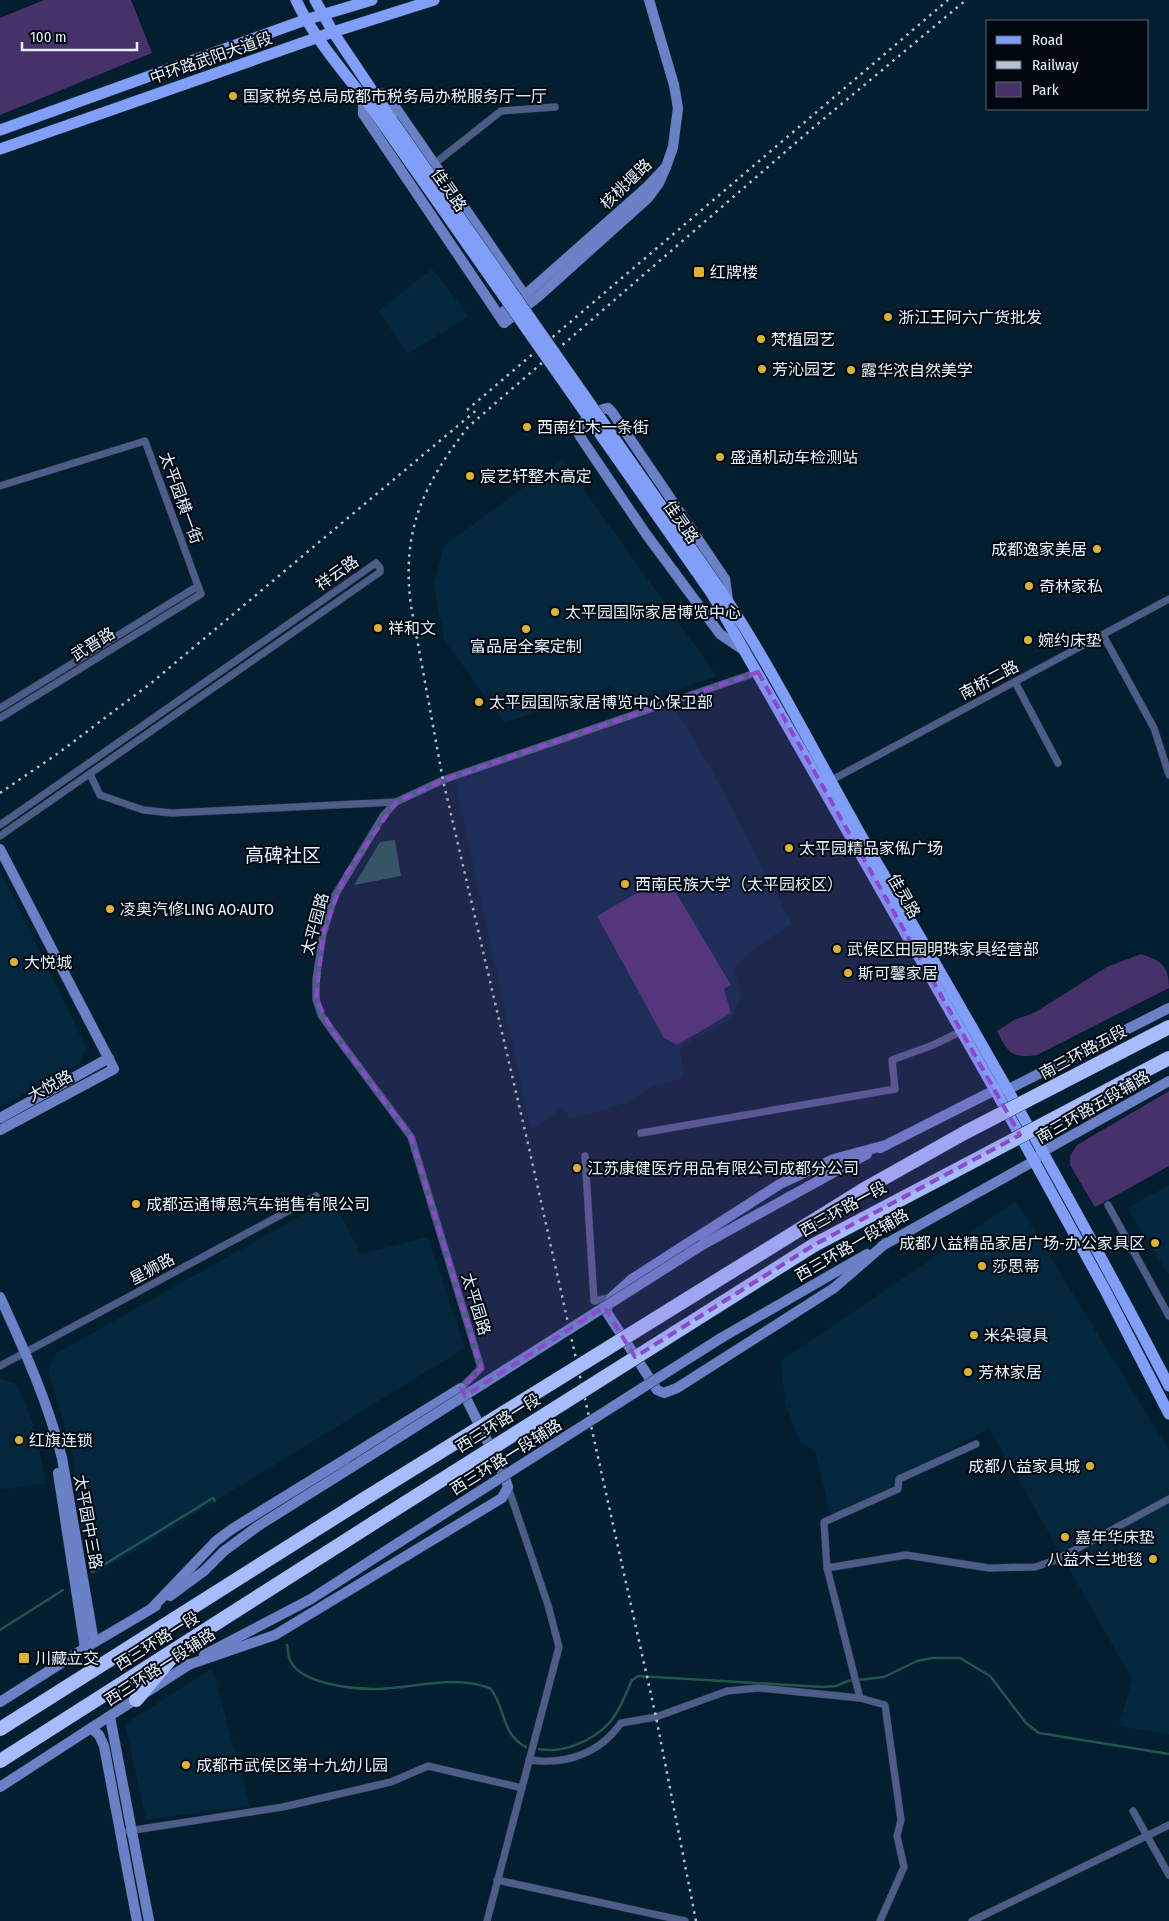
<svg xmlns="http://www.w3.org/2000/svg" width="1169" height="1921" font-family="'Fira Sans Condensed','Noto Sans SC',sans-serif">
  <rect width="100%" height="100%" fill="#031e2e"/>
  <g fill="#03273c">
    <path d="M 432,269 L 469,316 L 408,354 L 378,311 Z"/>
    <path d="M 562,459 L 717,676 L 625,708 L 612,686 L 505,723 L 444,640 L 434,585 L 444,546 Z"/>
    <path d="M 674,707 L 713,772 L 792,924 L 760,944 L 734,968 L 741,997 L 731,1019 L 680,1047 L 684,1078 L 652,1087 L 626,1103 L 589,1114 L 570,1118 L 562,1108 L 531,1130 L 455,781 L 566,741 Z"/>
    <path d="M 0,869 L 86,1048 L 80,1064 L 0,1107 Z"/>
    <path d="M 1169,1185 L 1169,1275 L 1127,1208 Z"/>
    <path d="M 332,1198 L 361,1254 L 428,1237 L 465,1348 L 92,1577 L 70,1445 L 48,1370 L 55,1354 Z"/>
    <path d="M 1016,1201 L 1169,1450 L 1169,1735 L 1119,1726 L 1132,1679 L 989,1428 L 895,1481 L 895,1488 L 831,1515 L 815,1451 L 800,1442 L 785,1403 L 781,1361 Z"/>
    <path d="M 0,1379 L 16,1383 L 33,1424 L 47,1483 L 0,1490 Z"/>
    <path d="M 212,1668 L 250,1806 L 146,1820 L 125,1724 Z"/>
  </g>
  <g fill="#473169">
    <path d="M 44,0 L 131,0 L 152,53 L 0,115 L 0,18 Z"/>
    <path d="M 666,876 L 731,985 L 724,989 L 731,1013 L 677,1045 L 664,1038 L 597,916 Z"/>
    <path d="M 1141,954 C 1161,961 1169,965 1169,988 L 1037,1055 C 1012,1059 1007,1052 997,1031 L 1014,1020 L 1034,1013 L 1107,967 Z"/>
    <path d="M 1169,1091 L 1169,1166 L 1095,1207 L 1070,1165 L 1070,1156 L 1077,1145 Z"/>
  </g>
  <path fill="#20574d" d="M 395,840 L 401,876 L 354,885 L 380,842 Z"/>
  <g fill="none" stroke-linecap="round" stroke-linejoin="round">
    <g stroke="#20574d" stroke-width="2.5">
      <path d="M 92,1572 L 213,1498 L 215,1501"/>
      <path d="M 0,1630 L 63,1590"/>
      <path d="M 287,1645 C 288,1650 288,1656 290,1660 C 300,1684 352,1689 375,1689 C 413,1689 451,1674 490,1688 C 506,1707 501,1735 526,1747"/>
      <path d="M 539,1749 C 563,1754 594,1740 610,1722 C 620,1711 626,1693 632,1680 L 638,1676 L 823,1687 L 836,1686 L 848,1681 L 884,1677 L 917,1661 L 932,1658 L 960,1658 L 990,1676 L 1026,1723 L 1039,1733 L 1169,1754"/>
    </g>
    <g stroke="#1e3847" stroke-width="8">
      <g id="street">
        <path d="M 434,164 L 501,111 L 555,107"/>
        <path d="M 0,486 L 145,441 L 201,594 L 0,718"/>
        <path d="M 1103,635 L 1154,728 L 1169,775"/>
        <path d="M 1015,682 L 1058,763"/>
        <path d="M 0,708 L 198,586"/>
        <path d="M 90,774 L 100,795 L 143,810 L 172,813 L 396,802"/>
        <path d="M 828,782 L 1169,599"/>
        <path d="M 0,825 L 376,563 L 380,568 L 380,572 L 0,836"/>
        <path d="M 641,1133 L 895,1089 L 892,1060 L 933,1045 L 962,1031"/>
        <path d="M 585,1156 L 594,1301 L 612,1297"/>
        <path d="M 1108,1205 L 1169,1316"/>
        <path d="M 0,1366 L 316,1196"/>
        <path d="M 461,1388 L 481,1368 L 411,1137 L 333,1032 L 321,1015 L 316,999 L 316,979 L 323,934 L 334,897 L 383,816 L 396,802 L 443,780 L 758,672"/>
        <path d="M 827,1568 L 906,1555 L 989,1568 L 1035,1567 L 1056,1560 L 1169,1499"/>
        <path d="M 860,1698 L 827,1568 L 824,1522 L 898,1489 L 899,1479 L 976,1444"/>
        <path d="M 529,1760 C 566,1765 599,1754 621,1723 L 656,1717 L 727,1691 L 759,1688 L 860,1698 L 885,1705 L 901,1820 L 897,1836 L 904,1867 L 880,1921"/>
        <path d="M 1133,1811 L 1169,1875"/>
        <path d="M 128,1831 L 283,1807 L 391,1782 L 428,1766 L 522,1788"/>
        <path d="M 497,1880 L 685,1921"/>
        <path d="M 487,1921 L 559,1647 L 548,1605 L 508,1487"/>
        <path d="M 972,1921 L 1169,1825"/>
      </g>
    </g>
    <g stroke="#1e3847" stroke-width="11">
      <g id="secondary">
        <path d="M 370,90 L 387,95 L 528,300"/>
        <path d="M 363,96 L 363,114 L 504,323 L 539,296 L 648,198 L 659,183 L 666,167"/>
        <path d="M 499,315 L 525,295 L 647,187 L 666,167 L 673,147 L 678,108 L 674,85 L 649,0"/>
        <path d="M 728,601 L 725,579 L 612,412 L 608,408 C 597,410 583,420 577,430 L 581,438 L 646,534 L 720,634 L 745,651"/>
        <path d="M 0,849 L 114,1069 L 0,1130"/>
        <path d="M 0,1118 L 109,1058"/>
        <path d="M 886,1145 L 834,1159 L 780,1184 L 632,1279 L 612,1297 L 606,1311 L 657,1390 L 664,1393 L 677,1388 L 834,1288 L 886,1243"/>
        <path d="M 880,1148 L 995,1090 L 1009,1089 L 1169,1008"/>
        <path d="M 702,1245 L 867,1154"/>
        <path d="M 882,1246 L 1034,1161 L 1042,1152 L 1169,1081"/>
        <path d="M 0,1297 C 24,1349 48,1402 62,1458 L 94,1642"/>
        <path d="M 721,1338 L 867,1254"/>
        <path d="M 58,1473 L 85,1648"/>
        <path d="M 170,1596 L 204,1571 L 224,1551 L 258,1526 L 352,1467"/>
        <path d="M 152,1608 L 216,1541 L 232,1529 L 461,1388 L 504,1475 L 508,1487 L 502,1498 L 275,1635 L 185,1666"/>
        <path d="M 204,1655 L 311,1599 L 398,1543"/>
        <path d="M 0,1702 L 85,1648 L 156,1606"/>
        <path d="M 110,1717 L 149,1921"/>
        <path d="M 92,1729 L 99,1735 L 104,1746 L 137,1921"/>
        <path d="M 0,1787 L 190,1664"/>
      </g>
    </g>
    <g stroke="#1e3847" stroke-width="12">
      <g id="primary">
        <path d="M 296,0 C 318,47 356,84 385,127"/>
        <path d="M 315,0 L 333,32 L 392,120"/>
        <path d="M 0,130 L 305,20 L 372,0"/>
        <path d="M 0,149 L 333,32 L 434,0"/>
        <path d="M 719,588 C 774,670 817,759 866,844 C 970,1023 1074,1202 1169,1386"/>
        <path d="M 712,594 L 995,1090 L 1104,1288 L 1169,1414"/>
      </g>
    </g>
    <g stroke="#1e3847" stroke-width="15">
      <g id="highway">
        <path d="M 136,1700 L 173,1656"/>
        <path d="M 0,1729 L 361,1501"/>
        <path d="M 0,1761 L 375,1522"/>
      </g>
    </g>
    <use href="#street" stroke="#4e5c88" stroke-width="7"/>
    <use href="#secondary" stroke="#6b81c7" stroke-width="10"/>
    <use href="#primary" stroke="#819ef9" stroke-width="11"/>
    <use href="#highway" stroke="#a6bcfd" stroke-width="14"/>
    <g stroke="#b2c4d1" stroke-width="2.5" stroke-dasharray="2.5 5" stroke-linecap="butt">
      <path d="M 467,410 L 948,0"/>
      <path d="M 0,793 L 57,754 L 150,684 L 479,408"/>
      <path d="M 696,1921 L 656,1717 L 529,1148 L 443,780 L 411,606 C 401,531 423,485 468,427 L 814,127 L 966,0"/>
    </g>
    <g stroke="#1e3847" stroke-width="11" stroke-linecap="butt">
      <g id="secondary-bridge">
        <path d="M 352,1467 L 702,1245"/>
        <path d="M 398,1543 L 721,1338"/>
      </g>
    </g>
    <g stroke="#1e3847" stroke-width="12" stroke-linecap="butt">
      <g id="primary-bridge">
        <path d="M 392,120 L 719,588"/>
        <path d="M 385,127 L 712,594"/>
      </g>
    </g>
    <g stroke="#1e3847" stroke-width="15" stroke-linecap="butt">
      <g id="highway-bridge">
        <path d="M 361,1501 L 868,1187 L 966,1132 L 1169,1027"/>
        <path d="M 375,1522 L 814,1245 L 1169,1058"/>
      </g>
    </g>
    <use href="#secondary-bridge" stroke="#6b81c7" stroke-width="10"/>
    <use href="#primary-bridge" stroke="#819ef9" stroke-width="11"/>
    <use href="#highway-bridge" stroke="#a6bcfd" stroke-width="14"/>
  </g>
  <path fill="#8b4ac9" fill-opacity="0.2" stroke="#8b4ac9" stroke-width="4" stroke-dasharray="10 6" stroke-linejoin="round" d="M 758,672 L 1020,1135 L 814,1245 L 635,1357 L 604,1307 L 465,1396 L 461,1388 L 481,1368 L 411,1137 L 333,1032 L 316,999 L 323,934 L 344,877 L 396,802 L 443,780 Z"/>
  <g fill="#ddb233" stroke="#01070e" stroke-width="2">
    <circle cx="233" cy="96" r="5"/>
    <rect x="693" y="266" width="12" height="12" rx="2.5"/>
    <circle cx="888" cy="317" r="5"/>
    <circle cx="761" cy="339" r="5"/>
    <circle cx="762" cy="369" r="5"/>
    <circle cx="851" cy="370" r="5"/>
    <circle cx="527" cy="427" r="5"/>
    <circle cx="720" cy="457" r="5"/>
    <circle cx="470" cy="476" r="5"/>
    <circle cx="1097" cy="549" r="5"/>
    <circle cx="1029" cy="586" r="5"/>
    <circle cx="555" cy="612" r="5"/>
    <circle cx="378" cy="628" r="5"/>
    <circle cx="526" cy="629" r="5"/>
    <circle cx="1028" cy="640" r="5"/>
    <circle cx="479" cy="702" r="5"/>
    <circle cx="789" cy="848" r="5"/>
    <circle cx="625" cy="884" r="5"/>
    <circle cx="110" cy="909" r="5"/>
    <circle cx="837" cy="949" r="5"/>
    <circle cx="14" cy="962" r="5"/>
    <circle cx="848" cy="973" r="5"/>
    <circle cx="577" cy="1168" r="5"/>
    <circle cx="136" cy="1204" r="5"/>
    <circle cx="1155" cy="1243" r="5"/>
    <circle cx="982" cy="1266" r="5"/>
    <circle cx="974" cy="1335" r="5"/>
    <circle cx="968" cy="1372" r="5"/>
    <circle cx="19" cy="1440" r="5"/>
    <circle cx="1090" cy="1466" r="5"/>
    <circle cx="1065" cy="1537" r="5"/>
    <circle cx="1153" cy="1559" r="5"/>
    <rect x="18" y="1652" width="12" height="12" rx="2.5"/>
    <circle cx="186" cy="1765" r="5"/>
  </g>
  <g text-anchor="middle" dominant-baseline="central" stroke-width="4" stroke-linejoin="round" paint-order="stroke">
    <g font-size="16" fill="#e3f3ff" stroke="#01070e">
      <text transform="translate(211 58) rotate(-19)">中环路武阳大道段</text>
      <text transform="translate(626 184) rotate(-44)">核桃堰路</text>
      <text transform="translate(449 190) rotate(55)">佳灵路</text>
      <text transform="translate(181 498) rotate(70)">太平园横一街</text>
      <text transform="translate(681 522) rotate(55)">佳灵路</text>
      <text transform="translate(337 573) rotate(-35)">祥云路</text>
      <text transform="translate(93 644) rotate(-32)">武晋路</text>
      <text transform="translate(989 680) rotate(-28)">南桥二路</text>
      <text transform="translate(904 896) rotate(60)">佳灵路</text>
      <text transform="translate(315 924) rotate(-75)">太平园路</text>
      <text transform="translate(1083 1052) rotate(-28)">南三环路五段</text>
      <text transform="translate(50 1086) rotate(-28)">大悦路</text>
      <text transform="translate(1093 1107) rotate(-30)">南三环路五段辅路</text>
      <text transform="translate(843 1209) rotate(-29)">西三环路一段</text>
      <text transform="translate(852 1245) rotate(-30)">西三环路一段辅路</text>
      <text transform="translate(152 1269) rotate(-28)">星狮路</text>
      <text transform="translate(476 1304) rotate(73)">太平园路</text>
      <text transform="translate(498 1423) rotate(-32)">西三环路一段</text>
      <text transform="translate(506 1457) rotate(-32)">西三环路一段辅路</text>
      <text transform="translate(88 1522) rotate(80)">太平园中三路</text>
      <text transform="translate(157 1641) rotate(-32)">西三环路一段</text>
      <text transform="translate(160 1667) rotate(-33)">西三环路一段辅路</text>
    </g>
    <g font-size="16" fill="#e3f3ff" stroke="#01070e" text-anchor="start">
      <text x="243" y="96">国家税务总局成都市税务局办税服务厅一厅</text>
      <text x="710" y="272">红牌楼</text>
      <text x="898" y="317">浙江王阿六广货批发</text>
      <text x="771" y="339">梵植园艺</text>
      <text x="772" y="369">芳沁园艺</text>
      <text x="861" y="370">露华浓自然美学</text>
      <text x="537" y="427">西南红木一条街</text>
      <text x="730" y="457">盛通机动车检测站</text>
      <text x="480" y="476">宸艺轩整木高定</text>
      <text x="1087" y="549" text-anchor="end">成都逸家美居</text>
      <text x="1039" y="586">奇林家私</text>
      <text x="565" y="612">太平园国际家居博览中心</text>
      <text x="388" y="628">祥和文</text>
      <text x="1038" y="640">婉约床垫</text>
      <text x="526" y="646" text-anchor="middle">富品居全案定制</text>
      <text x="489" y="702">太平园国际家居博览中心保卫部</text>
      <text x="799" y="848">太平园精品家俬广场</text>
      <text x="635" y="884">西南民族大学（太平园校区）</text>
      <text x="120" y="909">凌奥汽修LING AO·AUTO</text>
      <text x="847" y="949">武侯区田园明珠家具经营部</text>
      <text x="24" y="962">大悦城</text>
      <text x="858" y="973">斯可馨家居</text>
      <text x="587" y="1168">江苏康健医疗用品有限公司成都分公司</text>
      <text x="146" y="1204">成都运通博恩汽车销售有限公司</text>
      <text x="1145" y="1243" text-anchor="end">成都八益精品家居广场-办公家具区</text>
      <text x="992" y="1266">莎思蒂</text>
      <text x="984" y="1335">米朵寝具</text>
      <text x="978" y="1372">芳林家居</text>
      <text x="29" y="1440">红旗连锁</text>
      <text x="1080" y="1466" text-anchor="end">成都八益家具城</text>
      <text x="1075" y="1537">嘉年华床垫</text>
      <text x="1143" y="1559" text-anchor="end">八益木兰地毯</text>
      <text x="35" y="1658">川藏立交</text>
      <text x="196" y="1765">成都市武侯区第十九幼儿园</text>
    </g>
    <g font-size="19" fill="#e3f3ff" stroke="#01070e">
      <text x="283" y="855">高碑社区</text>
    </g>
  </g>
  <rect x="986" y="20" width="162" height="90" fill="#01070e" stroke="#5b656e"/>
  <rect x="996" y="36" width="25" height="8" fill="#819ef9" stroke="#5b656e"/>
  <text x="1032" y="45" font-size="15" fill="#e3f3ff">Road</text>
  <rect x="996" y="61" width="25" height="8" fill="#b2c4d1" stroke="#5b656e"/>
  <text x="1032" y="70" font-size="15" fill="#e3f3ff">Railway</text>
  <rect x="996" y="82" width="25" height="15" fill="#473169" stroke="#5b656e"/>
  <text x="1032" y="95" font-size="15" fill="#e3f3ff">Park</text>
  <path d="M22 42v8h115v-8" fill="none" stroke="#e3f3ff" stroke-width="2.5"/>
  <text x="30" y="42" font-size="15" fill="#e3f3ff" stroke="#01070e" stroke-width="4" paint-order="stroke">100 m</text>
</svg>
